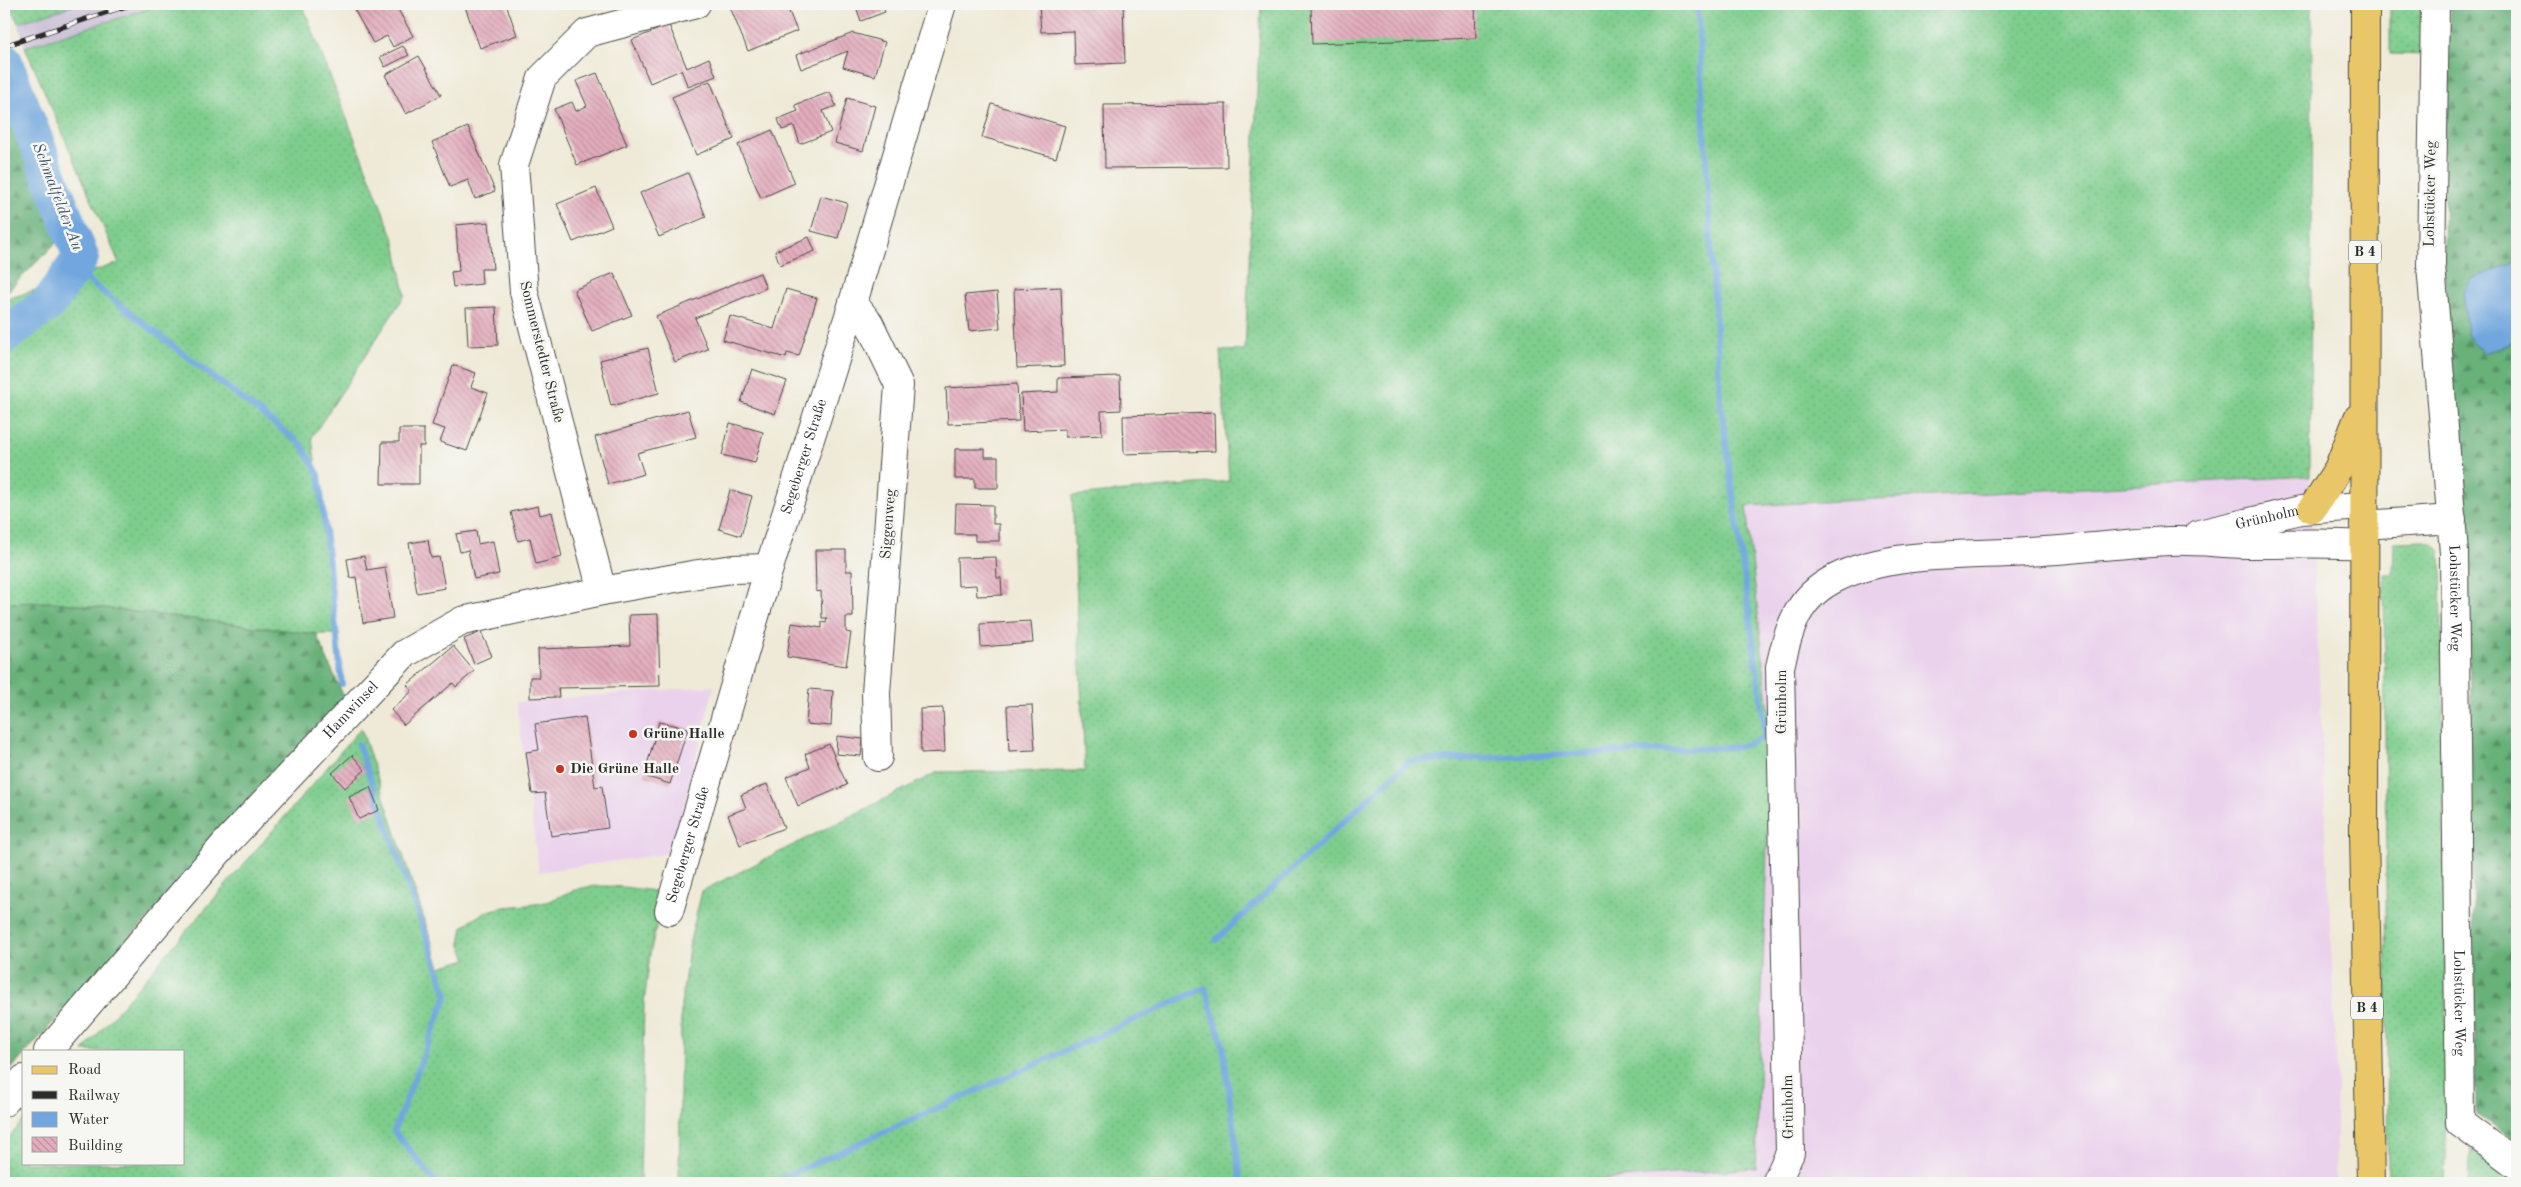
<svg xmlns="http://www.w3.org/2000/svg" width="2521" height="1187" font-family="'Old Standard TT',serif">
  <defs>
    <pattern id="grass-dots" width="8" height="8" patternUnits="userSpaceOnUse" patternTransform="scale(1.25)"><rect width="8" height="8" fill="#7fce8e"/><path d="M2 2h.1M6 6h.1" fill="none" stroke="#6eb17b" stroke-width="1.8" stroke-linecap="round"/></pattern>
    <pattern id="forest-firs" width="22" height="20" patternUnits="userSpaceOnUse" patternTransform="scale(1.25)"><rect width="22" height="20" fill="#67b179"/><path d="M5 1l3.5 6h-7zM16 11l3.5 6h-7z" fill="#559063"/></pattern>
    <pattern id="building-back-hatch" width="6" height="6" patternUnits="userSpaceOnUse" patternTransform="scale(1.25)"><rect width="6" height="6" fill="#e4adbe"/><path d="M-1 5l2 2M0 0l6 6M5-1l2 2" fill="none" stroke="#b98d9b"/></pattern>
  </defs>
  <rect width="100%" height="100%" fill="#f6f6f2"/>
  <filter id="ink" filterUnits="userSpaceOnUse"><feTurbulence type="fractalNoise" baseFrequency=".02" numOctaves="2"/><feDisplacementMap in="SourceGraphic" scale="10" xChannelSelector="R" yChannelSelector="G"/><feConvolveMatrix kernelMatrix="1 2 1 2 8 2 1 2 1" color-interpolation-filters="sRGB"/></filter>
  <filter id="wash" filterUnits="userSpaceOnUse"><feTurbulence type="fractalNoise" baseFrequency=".0096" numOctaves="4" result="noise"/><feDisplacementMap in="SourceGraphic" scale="20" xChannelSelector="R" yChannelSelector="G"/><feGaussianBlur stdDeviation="1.12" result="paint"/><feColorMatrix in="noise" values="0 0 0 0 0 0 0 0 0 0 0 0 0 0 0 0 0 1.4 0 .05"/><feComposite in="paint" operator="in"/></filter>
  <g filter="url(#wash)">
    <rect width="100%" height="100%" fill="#efead7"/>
    <g fill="#ead1ec">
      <path d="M 2310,476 L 2337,1077 L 2335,1183 L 1553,1183 L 1756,1167 L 1771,731 L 1746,505 Z"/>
      <path d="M 714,686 L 672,853 L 539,872 L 517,702 Z"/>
    </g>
    <path fill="#cabfd6" d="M 78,4 L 164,4 L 25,47 L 18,23 Z"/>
    <g fill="url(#grass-dots)" stroke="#557c5c">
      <path d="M 10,4 L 78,4 L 18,23 Z"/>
      <path d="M 164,4 L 302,4 L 395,242 L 405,295 L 312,437 L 338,634 L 316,634 L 54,602 L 4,603 L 4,300 L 119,263 L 25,47 Z"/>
      <path d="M 1261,4 L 2312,4 L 2310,476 L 1746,506 L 1771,731 L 1756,1168 L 1553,1183 L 679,1183 L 681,1005 L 690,941 L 702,891 L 938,772 L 1085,771 L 1072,496 L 1229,481 L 1220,351 L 1245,350 Z"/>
      <path d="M 2390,4 L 2426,4 L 2425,55 L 2390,54 Z"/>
      <path d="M 2425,541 L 2434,544 L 2441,551 L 2447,1119 L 2444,1183 L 2388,1183 L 2384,574 L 2393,574 L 2394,542 Z"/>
      <path d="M 361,728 L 440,967 L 467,959 L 460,943 L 463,927 C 496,900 509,910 546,902 C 556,899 565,893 575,890 C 599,882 630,888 655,891 L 662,900 L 650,954 L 644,1004 L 640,1183 L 4,1183 L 4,1143 L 24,1120 L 24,1163 L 184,1163 L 184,1051 L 83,1051 Z"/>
      <path d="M 2471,1149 L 2517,1181 L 2517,1183 L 2468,1183 Z"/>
    </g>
    <g fill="url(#forest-firs)" stroke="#496e52">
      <path d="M 2450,4 L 2517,4 L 2517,262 L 2471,279 L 2485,353 L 2517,341 L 2517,1144 L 2476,1113 L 2468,561 L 2444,270 L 2445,118 Z"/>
      <path d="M 4,106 L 59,240 L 4,295 Z"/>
      <path d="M 54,602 L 316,634 L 346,702 L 27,1051 L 24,1051 L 24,1055 L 4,1077 L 4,603 Z"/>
    </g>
    <path fill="#71a7de" stroke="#4e6984" d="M 2517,262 L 2517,341 L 2485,353 L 2474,345 L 2467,334 L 2463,292 L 2471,279 Z"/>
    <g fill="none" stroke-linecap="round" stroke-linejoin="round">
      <g stroke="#71a7de" stroke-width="6">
        <path d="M 73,269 L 302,445 L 319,475 L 342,684"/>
        <path d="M 358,744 L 447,995 L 394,1131 L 436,1183"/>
        <path d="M 1216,940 L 1409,761 L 1739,747 L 1762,739 L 1765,729 L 1720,398 L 1697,4"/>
        <path d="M 771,1183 L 1205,988 L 1223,1046 L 1241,1183"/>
      </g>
      <path stroke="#71a7de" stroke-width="36" d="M 4,60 L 81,257 L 49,303 L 4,336"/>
    </g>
    <g id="blocks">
      <g fill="url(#building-back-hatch)">
        <path d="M 351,4 L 395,4 L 413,36 L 393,47 L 387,36 L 373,43 Z"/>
        <path d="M 464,4 L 506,4 L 517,35 L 480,48 Z"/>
        <path d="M 738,4 L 786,4 L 797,31 L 748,51 L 730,7 Z"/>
        <path d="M 855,4 L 882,4 L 885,12 L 861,21 Z"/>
        <path d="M 1039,4 L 1123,4 L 1125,63 L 1075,65 L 1074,31 L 1041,32 Z"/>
        <path d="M 1311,4 L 1475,4 L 1476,38 L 1312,44 Z"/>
        <path d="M 669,25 L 687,68 L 709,58 L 716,76 L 688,87 L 681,70 L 650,83 L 632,40 Z"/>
        <path d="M 853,33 L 885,42 L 875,76 L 843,67 L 848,51 L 801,69 L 796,55 Z"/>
        <path d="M 403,46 L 409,55 L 385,67 L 380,57 Z"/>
        <path d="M 419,56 L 441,95 L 406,114 L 385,75 Z"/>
        <path d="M 597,73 L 627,145 L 577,165 L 554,109 L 572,102 L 576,111 L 587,106 L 576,81 Z"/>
        <path d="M 710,81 L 734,139 L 696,155 L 672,97 Z"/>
        <path d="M 830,92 L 836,106 L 823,111 L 831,132 L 800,144 L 794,126 L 782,130 L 778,119 L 798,111 L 795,105 Z"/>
        <path d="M 847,98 L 875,106 L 863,151 L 835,143 Z"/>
        <path d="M 992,104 L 1065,126 L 1056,158 L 982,137 Z"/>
        <path d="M 1226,104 L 1227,167 L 1105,168 L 1104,105 Z"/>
        <path d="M 468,127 L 495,191 L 475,199 L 468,180 L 450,187 L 432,142 Z"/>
        <path d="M 772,130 L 795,183 L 761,198 L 738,145 Z"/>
        <path d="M 688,173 L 706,217 L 659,237 L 640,193 Z"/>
        <path d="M 596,188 L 612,226 L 573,242 L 557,204 Z"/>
        <path d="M 821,196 L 847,203 L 838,238 L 811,231 Z"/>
        <path d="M 489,222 L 493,269 L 481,269 L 482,284 L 453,287 L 451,272 L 459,271 L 456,225 Z"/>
        <path d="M 809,237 L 815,251 L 780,265 L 775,251 Z"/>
        <path d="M 614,273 L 632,315 L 592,331 L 574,290 Z"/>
        <path d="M 760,273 L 766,288 L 695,318 L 708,349 L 675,362 L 656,316 Z"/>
        <path d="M 1061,287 L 1064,366 L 1017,368 L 1014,289 Z"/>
        <path d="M 786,289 L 817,298 L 799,356 L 787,353 L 786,358 L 723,340 L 730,316 L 774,329 Z"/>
        <path d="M 997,292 L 1000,328 L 969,331 L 965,295 Z"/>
        <path d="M 496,307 L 498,345 L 468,346 L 466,308 Z"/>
        <path d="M 648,348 L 659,393 L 611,406 L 600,360 Z"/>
        <path d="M 453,365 L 476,373 L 471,387 L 488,393 L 467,451 L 440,442 L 445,429 L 432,425 Z"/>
        <path d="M 752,369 L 787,381 L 775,414 L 741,402 Z"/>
        <path d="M 1120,376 L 1121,410 L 1101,411 L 1102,435 L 1065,437 L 1065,429 L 1023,431 L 1021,394 L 1058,392 L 1058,378 Z"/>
        <path d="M 1017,384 L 1019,421 L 948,424 L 946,388 Z"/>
        <path d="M 688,410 L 696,437 L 637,453 L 644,474 L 608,484 L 595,437 Z"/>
        <path d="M 1214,413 L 1215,451 L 1124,454 L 1123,416 Z"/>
        <path d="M 730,423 L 763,432 L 755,463 L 722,455 Z"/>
        <path d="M 399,429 L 424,429 L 424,446 L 419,446 L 419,484 L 381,484 L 382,442 L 399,442 Z"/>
        <path d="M 955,449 L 985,449 L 985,457 L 998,457 L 998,488 L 975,488 L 975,479 L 955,479 Z"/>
        <path d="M 730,490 L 752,496 L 741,536 L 719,529 Z"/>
        <path d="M 956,504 L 993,505 L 993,524 L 999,524 L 999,541 L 975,541 L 975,534 L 955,534 Z"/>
        <path d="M 538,506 L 540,515 L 552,512 L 562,557 L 536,564 L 530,538 L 518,541 L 511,512 Z"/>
        <path d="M 476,531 L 478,544 L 493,541 L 499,574 L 474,579 L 468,550 L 460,552 L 456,534 Z"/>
        <path d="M 428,540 L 431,558 L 439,557 L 445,588 L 417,593 L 409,543 Z"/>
        <path d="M 815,550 L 846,550 L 846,571 L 852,571 L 853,617 L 846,617 L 846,632 L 851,633 L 846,666 L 787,657 L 792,623 L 822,628 L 822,622 L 826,623 L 827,618 L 822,618 L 821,591 L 816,592 Z"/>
        <path d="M 364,556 L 367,570 L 385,567 L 393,618 L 363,623 L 356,577 L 350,578 L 347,559 Z"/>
        <path d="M 996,557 L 997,578 L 1001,578 L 1002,595 L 977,596 L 976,585 L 958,586 L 957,558 Z"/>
        <path d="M 658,614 L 660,686 L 558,688 L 559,697 L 530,698 L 530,677 L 539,677 L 538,649 L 630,646 L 629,615 Z"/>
        <path d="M 1031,621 L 1033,643 L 981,647 L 980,624 Z"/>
        <path d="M 481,632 L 492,656 L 474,664 L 464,639 Z"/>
        <path d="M 453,646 L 474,671 L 456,687 L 453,683 L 404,725 L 391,710 L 412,691 L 407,685 Z"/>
        <path d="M 809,689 L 833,691 L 831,726 L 806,724 Z"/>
        <path d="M 1032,705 L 1035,750 L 1009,751 L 1007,706 Z"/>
        <path d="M 943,708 L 945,752 L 921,753 L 920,709 Z"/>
        <path d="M 585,717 L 595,787 L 602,786 L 608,828 L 551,836 L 545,793 L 532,794 L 526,752 L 539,750 L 535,724 Z"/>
        <path d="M 659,722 L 688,728 L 670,784 L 644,776 Z"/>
        <path d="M 837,736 L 863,739 L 861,756 L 836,754 Z"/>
        <path d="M 829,744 L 847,785 L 798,806 L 786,777 L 810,767 L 805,754 Z"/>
        <path d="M 352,755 L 365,770 L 345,788 L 332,773 Z"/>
        <path d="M 767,784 L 784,828 L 740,845 L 728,815 L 746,808 L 741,795 Z"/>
        <path d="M 370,787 L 379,810 L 359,819 L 349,797 Z"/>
      </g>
    </g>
  </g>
  <g filter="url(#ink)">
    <use href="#blocks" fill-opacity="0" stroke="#484845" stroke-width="1"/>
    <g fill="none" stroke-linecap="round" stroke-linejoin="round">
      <g stroke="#484845" stroke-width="30">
        <g id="minor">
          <path id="s1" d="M 2435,4 L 2431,265 L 2454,553 L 2460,1123 L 2517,1165"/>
          <path d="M 853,303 L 869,323 L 899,385 L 876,693 L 878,757"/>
          <path d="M 2364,525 L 2452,519"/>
          <path id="s2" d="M 2199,534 L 2301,510 L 2364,506"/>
          <path d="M 602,591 L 524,292 L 514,165 L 542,78 L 587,33 L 696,4"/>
          <path id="s3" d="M 669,911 L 769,568 L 853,303 L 942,4"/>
          <path id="s4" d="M 48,1051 L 225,844 L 404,654 L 462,621 L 602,591 L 698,574 L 733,569 L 769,568"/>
          <path d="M 4,1102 L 24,1079"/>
          <path d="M 1776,1183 L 1790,1153 L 1780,667 C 1789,628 1797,597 1836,578 C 1890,551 1968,556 2027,552 C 2075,550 2123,543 2170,541 C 2198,540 2226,544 2254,544 C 2291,544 2327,542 2364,545"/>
        </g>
      </g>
      <g stroke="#484845" stroke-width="30">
        <g id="major">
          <path d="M 2365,4 L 2364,832 L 2371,1183"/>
          <path d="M 2312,509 L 2338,469 L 2358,418"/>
        </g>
      </g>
      <use href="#minor" stroke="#fff" stroke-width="28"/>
      <use href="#major" stroke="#e9c769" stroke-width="28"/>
      <g stroke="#2b2b2b" stroke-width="5.5">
        <path id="rail" d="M 4,46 L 132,4"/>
      </g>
      <use href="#rail" stroke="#f6f6f2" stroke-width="4" stroke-dasharray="11" stroke-linecap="butt"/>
    </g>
  </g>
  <g fill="#c8321e" stroke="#f6f6f2" stroke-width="2">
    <circle cx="633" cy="734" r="5"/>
    <circle cx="560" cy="769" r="5"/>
  </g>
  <g text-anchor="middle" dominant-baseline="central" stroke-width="5" stroke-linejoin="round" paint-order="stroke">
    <g fill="#f6f6f2" stroke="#686867" stroke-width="1">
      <rect x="2349" y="240.5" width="32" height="23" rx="4"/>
      <rect x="2351" y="996.5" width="32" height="23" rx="4"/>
    </g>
    <g font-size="14" font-weight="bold" fill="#2b2b2b">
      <text x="2365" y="252">B 4</text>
      <text x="2367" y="1008">B 4</text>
    </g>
    <g font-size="15" fill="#2b2b2b" stroke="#f6f6f2">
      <text transform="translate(2431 194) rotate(-89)">Lohstücker Weg</text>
      <text transform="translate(541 352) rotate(76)">Sommerstedter Straße</text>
      <text stroke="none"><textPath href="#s3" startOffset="474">Segeberger Straße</textPath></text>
      <text stroke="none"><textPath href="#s2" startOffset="70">Grünholm</textPath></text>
      <text transform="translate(889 524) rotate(-86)">Siggenweg</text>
      <text stroke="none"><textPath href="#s1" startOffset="595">Lohstücker Weg</textPath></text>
      <text transform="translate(1782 702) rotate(-90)">Grünholm</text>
      <text stroke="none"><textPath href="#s4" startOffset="456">Hamwinsel</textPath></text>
      <text stroke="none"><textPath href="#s3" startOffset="69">Segeberger Straße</textPath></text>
      <text stroke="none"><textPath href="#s1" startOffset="1000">Lohstücker Weg</textPath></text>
      <text transform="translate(1789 1107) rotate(-91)">Grünholm</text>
    </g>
    <g font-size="15" font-weight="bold" fill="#2b2b2b" stroke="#f6f6f2" text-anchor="start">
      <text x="643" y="734">Grüne Halle</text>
      <text x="570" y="769">Die Grüne Halle</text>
    </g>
    <g font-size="16" font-style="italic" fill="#44566a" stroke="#f6f6f2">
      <text transform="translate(57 197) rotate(69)">Schmalfelder Au</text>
    </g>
  </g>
  <rect width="2521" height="1187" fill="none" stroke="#f6f6f2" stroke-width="20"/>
  <rect x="22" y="1050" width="162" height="115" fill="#f6f6f2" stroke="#a5a5a2"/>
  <rect x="32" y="1066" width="25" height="8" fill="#e9c769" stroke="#a5a5a2"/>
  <text x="68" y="1074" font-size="15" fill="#2b2b2b">Road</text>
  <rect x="32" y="1091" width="25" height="8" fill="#2b2b2b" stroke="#a5a5a2"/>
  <text x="68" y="1100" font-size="15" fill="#2b2b2b">Railway</text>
  <rect x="32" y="1112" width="25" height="15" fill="#71a7de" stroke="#a5a5a2"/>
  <text x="68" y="1124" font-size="15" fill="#2b2b2b">Water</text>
  <rect x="32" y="1137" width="25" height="15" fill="url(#building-back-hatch)" stroke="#a5a5a2"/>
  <text x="68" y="1150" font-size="15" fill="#2b2b2b">Building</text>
</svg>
